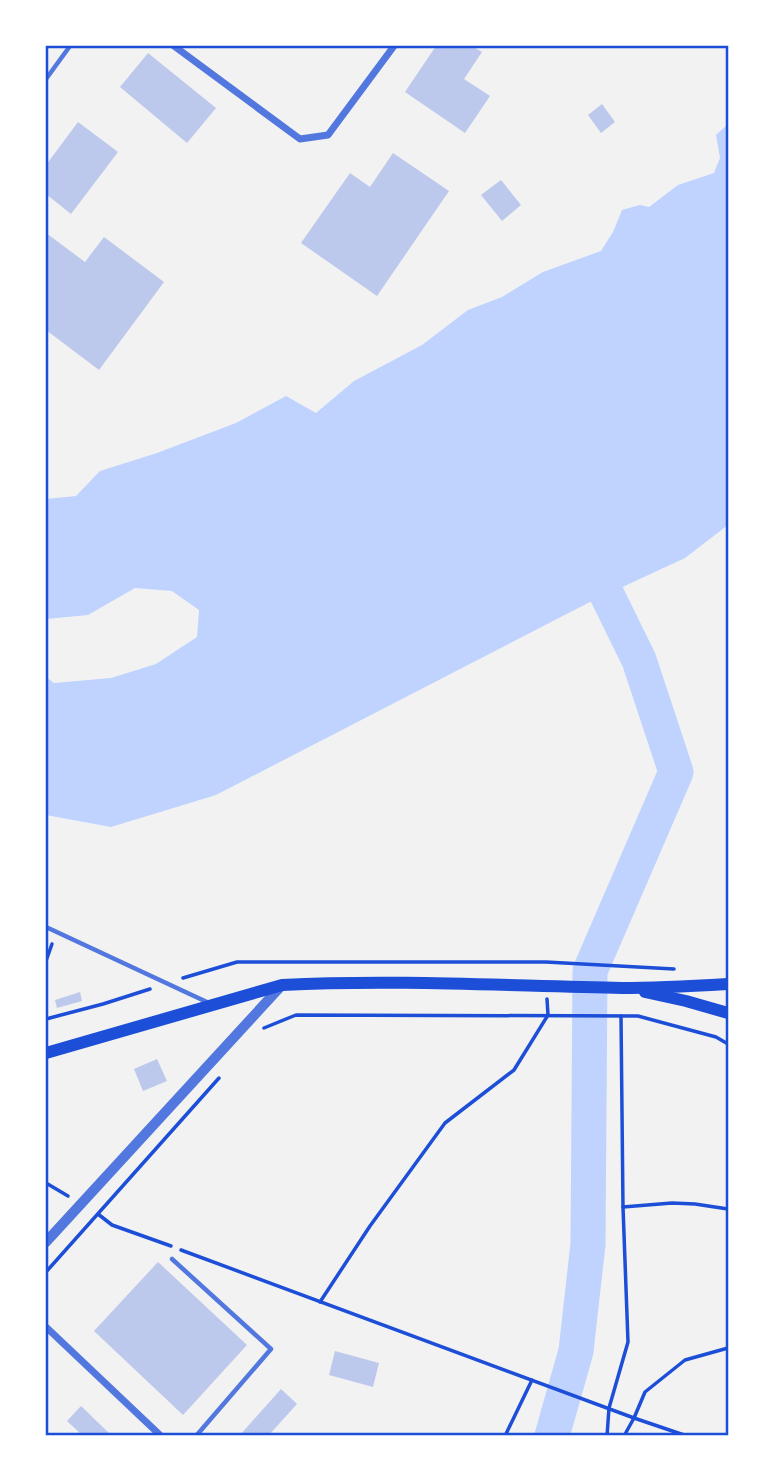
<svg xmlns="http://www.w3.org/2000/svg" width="774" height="1481" font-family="Manrope,sans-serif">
  <rect width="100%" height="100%" fill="#f2f2f2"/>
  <path fill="#bfd3fe" d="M 728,124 L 728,525 L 685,558 L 588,603 L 216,795 L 111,827 L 46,815 L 46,677 L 54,683 L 111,678 L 156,664 L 197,637 L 199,610 L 172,591 L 135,588 L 88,615 L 46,619 L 46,499 L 76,496 L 100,471 L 157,453 L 236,423 L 286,396 L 316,413 L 354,381 L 422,345 L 468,310 L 502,297 L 543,272 L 601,251 L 613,232 L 622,210 L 640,205 L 649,207 L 678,185 L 714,173 L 720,158 L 716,135 Z"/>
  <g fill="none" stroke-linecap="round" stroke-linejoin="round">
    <path stroke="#bfd3fe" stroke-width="35" d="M 552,1436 L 576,1351 L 588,1244 L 590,971 L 676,772 L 639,660 L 586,552"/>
  </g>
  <g fill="#bdc9ec">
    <path d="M 436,46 L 472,46 L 482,52 L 464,79 L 490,96 L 465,133 L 405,92 Z"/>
    <path d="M 148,53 L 216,108 L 187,143 L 120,87 Z"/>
    <path d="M 602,104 L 615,122 L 601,133 L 588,115 Z"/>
    <path d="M 78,122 L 118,152 L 71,214 L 46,194 L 46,165 Z"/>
    <path d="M 393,153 L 449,191 L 377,296 L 301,243 L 350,173 L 370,187 Z"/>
    <path d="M 501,180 L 521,205 L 502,221 L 481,195 Z"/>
    <path d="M 46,233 L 85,262 L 104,237 L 164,282 L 99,370 L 46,330 Z"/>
    <path d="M 80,992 L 82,1001 L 57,1008 L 55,1000 Z"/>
    <path d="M 157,1059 L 167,1081 L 143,1091 L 134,1069 Z"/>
    <path d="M 158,1262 L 247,1345 L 183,1415 L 94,1331 Z"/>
    <path d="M 335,1351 L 379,1363 L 373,1387 L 329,1375 Z"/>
    <path d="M 281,1389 L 297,1404 L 268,1436 L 239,1436 Z"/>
    <path d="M 81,1406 L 112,1436 L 83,1436 L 67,1421 Z"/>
  </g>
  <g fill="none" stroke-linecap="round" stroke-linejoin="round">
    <g stroke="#1d4ed8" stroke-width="3.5">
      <path d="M 46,961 L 52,944"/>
      <path d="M 183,978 L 237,962 L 546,962 L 674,969"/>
      <path d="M 46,1019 L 103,1004 L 150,989"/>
      <path d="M 264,1028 L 296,1015 L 638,1016 L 716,1037 L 728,1044"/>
      <path d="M 46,1183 L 68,1196"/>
      <path d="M 623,1207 L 672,1203 L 695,1204 L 728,1209"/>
      <path d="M 98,1214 L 112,1225 L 171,1246"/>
      <path d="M 181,1250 L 634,1418 L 687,1436"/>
      <path d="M 46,1272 L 219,1078"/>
      <path d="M 320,1302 L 370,1226 L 445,1123 L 514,1070 L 548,1015 L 547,999"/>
      <path d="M 505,1436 L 532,1380"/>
      <path d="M 607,1436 L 609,1408 L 628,1342 L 623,1207 L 621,1016"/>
      <path d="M 624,1436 L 634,1418 L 645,1392 L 685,1360 L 728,1348"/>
    </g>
    <g stroke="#5277de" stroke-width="4.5">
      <path d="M 46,79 L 70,46"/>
      <path d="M 46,927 L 209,1003"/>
      <path d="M 172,1259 L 271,1349 L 196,1436"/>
    </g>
    <g stroke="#5277de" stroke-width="7">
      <path d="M 174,46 L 300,139 L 328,135 L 394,46"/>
      <path d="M 46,1327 L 161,1436"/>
    </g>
    <path stroke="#5277de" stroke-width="10" d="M 46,1242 L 282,985"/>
    <g stroke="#1d4ed8" stroke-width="12">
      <path d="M 645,992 L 686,1001 L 728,1013"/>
      <path d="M 46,1053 L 282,985 C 395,979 509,986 622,988 C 658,988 693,986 728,984"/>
    </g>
  </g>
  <rect width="774" height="1481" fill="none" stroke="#ffffff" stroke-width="94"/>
  <rect x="47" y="47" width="680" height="1387" fill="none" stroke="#1d4ed8" stroke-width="2.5"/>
</svg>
